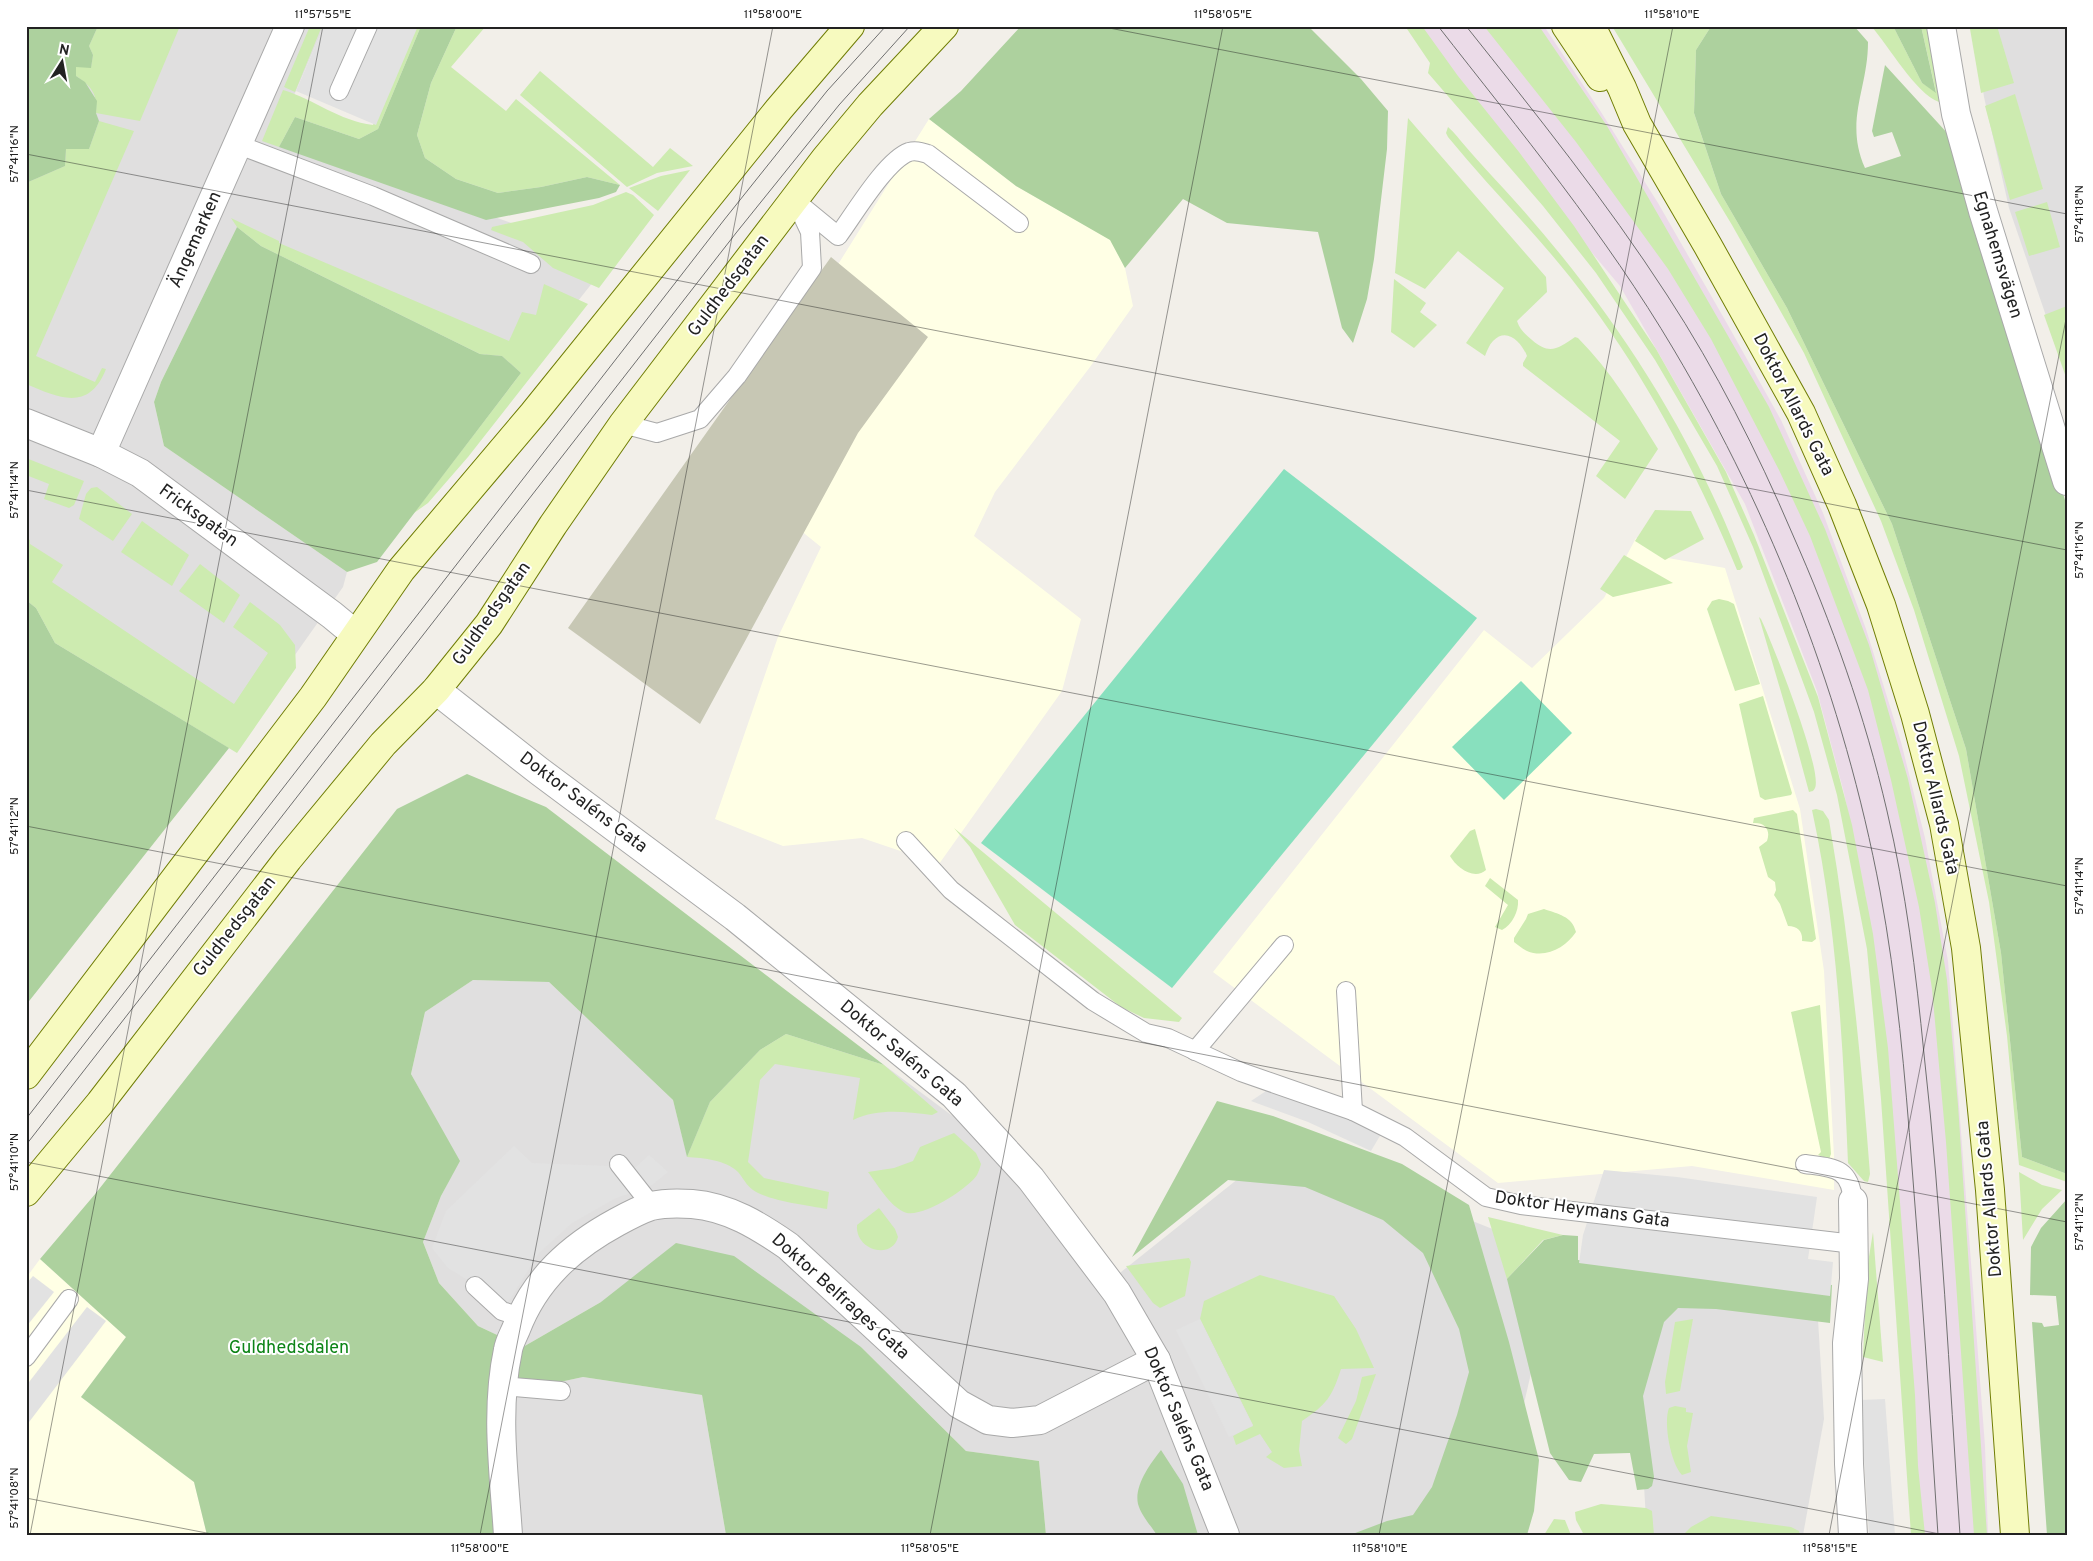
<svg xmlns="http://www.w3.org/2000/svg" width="2093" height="1561" font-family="Overpass,sans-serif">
  <rect width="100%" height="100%" fill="#f2efe9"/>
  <g fill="#e0dfdf">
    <path d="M 26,26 L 324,26 L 275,139 L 520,226 L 593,282 L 521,373 L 237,227 L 161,382 L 154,402 L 164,446 L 347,572 L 343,587 L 229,748 L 26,600 Z"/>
    <path d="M 1974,26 L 2067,26 L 2067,377 L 2009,208 L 1984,97 Z"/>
    <path d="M 473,980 L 549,982 L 673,1100 L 687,1156 L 710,1102 L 760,1050 L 884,1065 L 962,1123 L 1055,1229 L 1101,1288 L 1273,1151 L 1420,1200 L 1515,1238 L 1540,1334 L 1517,1434 L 1438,1535 L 1046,1535 L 1039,1461 L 966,1451 L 861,1347 L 601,1302 L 523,1347 L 478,1326 L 439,1283 L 423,1242 L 441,1196 L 459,1161 L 411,1074 L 425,1012 Z"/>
    <path d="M 1656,1301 L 1817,1303 L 1824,1419 L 1803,1535 L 1647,1535 L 1639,1404 Z"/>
    <path d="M 583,1377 L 702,1395 L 726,1535 L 497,1535 L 509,1393 Z"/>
  </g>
  <path fill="#ebdbe8" d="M 1411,26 L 1544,26 L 1601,112 L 1658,203 L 1729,327 L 1781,420 L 1823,513 L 1866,629 L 1901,742 L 1925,838 L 1948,961 L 1985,1446 L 1988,1535 L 1917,1535 L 1866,898 L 1844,793 L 1817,691 L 1745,504 L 1620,286 L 1577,235 Z"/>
  <g fill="#ffffe5">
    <path d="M 929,119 L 1016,186 L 1111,240 L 1125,268 L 1133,306 L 1090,367 L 995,492 L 974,536 L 1081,619 L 1062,691 L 939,864 L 862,838 L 783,846 L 715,819 L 778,637 L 821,547 L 715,461 Z"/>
    <path d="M 1636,538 L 1668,558 L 1725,568 L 1800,809 L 1824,971 L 1834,1156 L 1834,1190 L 1692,1166 L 1498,1183 L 1213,972 L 1484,630 L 1532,668 L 1604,598 Z"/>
    <path d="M 40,1259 L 126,1337 L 81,1397 L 194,1482 L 207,1535 L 26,1535 L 26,1278 Z"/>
  </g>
  <path fill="#c7c7b4" d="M 831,257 L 928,337 L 858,433 L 700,724 L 568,628 Z"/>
  <g fill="#cdebb0">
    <path d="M 98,26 L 180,26 L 140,121 L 96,113 C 98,94 91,86 76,76 L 76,66 L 91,67 L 93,55 L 89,46 Z"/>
    <path d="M 310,26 L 322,26 L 295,92 L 284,87 Z"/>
    <path d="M 413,26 L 421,26 L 378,129 L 359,139 L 295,117 L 279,147 L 262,141 L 283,90 C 314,99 339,121 373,125 Z"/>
    <path d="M 457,26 L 486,26 L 451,67 L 506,111 L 516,99 L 620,185 L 587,177 L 541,187 L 498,193 L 456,179 L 425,158 L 417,135 L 431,83 Z"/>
    <path d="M 1405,26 L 1422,26 L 1458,76 L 1519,152 L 1574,226 L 1656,349 L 1726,472 L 1754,535 L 1818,697 L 1852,825 L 1873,934 L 1888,1048 L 1915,1395 L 1918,1466 L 1925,1535 L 1911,1535 L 1881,1099 L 1867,949 L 1837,795 L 1814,712 L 1753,547 L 1717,466 L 1655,360 L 1596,273 L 1543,206 L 1428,73 L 1430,63 Z"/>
    <path d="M 1484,26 L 1539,26 L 1607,126 L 1769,407 L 1825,529 L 1869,645 L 1908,779 L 1935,903 L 1947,980 L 1958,1105 L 1987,1535 L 1974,1535 L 1946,1142 L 1932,989 L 1919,907 L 1891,780 L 1868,690 L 1810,536 L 1779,470 L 1711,339 L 1668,269 L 1576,142 Z"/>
    <path d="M 1612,26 L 1709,26 L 1710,28 L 1696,50 L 1694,113 L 1721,194 L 1787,308 L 1892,524 L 1966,749 L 2001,953 L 2022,1157 L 2067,1174 L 2067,1182 L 2019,1165 L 2007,1036 L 1989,902 L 1959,756 L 1914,610 L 1881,521 L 1804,353 L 1732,225 Z"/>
    <path d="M 1871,26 L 1893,26 L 1922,83 L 1936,92 L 1921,26 L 1930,26 L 1942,98 L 1939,102 C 1916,94 1889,46 1871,26 Z"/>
    <path d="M 1984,26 L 1997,26 L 2014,83 L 1981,93 L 1970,29 Z"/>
    <path d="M 540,71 L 653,167 L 670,148 L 693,166 L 657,173 L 627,187 L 520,95 Z"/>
    <path d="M 2015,94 L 2043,189 L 2010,200 L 1985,106 Z"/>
    <path d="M 1408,118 L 1546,277 L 1547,292 L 1517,321 C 1520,330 1525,334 1532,340 C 1549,355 1558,349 1575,337 L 1578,338 C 1611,371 1634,410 1658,449 L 1625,499 L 1596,476 L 1620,441 L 1523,366 L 1523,363 L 1527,356 C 1522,343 1507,326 1493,341 C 1489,345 1487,351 1485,356 L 1466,343 L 1504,288 L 1458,251 L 1425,289 L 1395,273 Z"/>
    <path d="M 99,121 L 134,131 L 36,356 L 95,382 L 102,368 L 106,369 C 89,412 59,398 26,384 L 26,183 L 65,166 L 66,149 L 89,149 Z"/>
    <path d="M 1448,127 C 1454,132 1460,140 1466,147 C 1478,161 1491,175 1504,189 C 1605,299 1690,426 1743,567 L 1740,570 L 1737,570 C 1694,466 1640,365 1570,277 C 1531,228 1487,185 1448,137 L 1446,133 Z"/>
    <path d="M 690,170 L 658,211 L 629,188 L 661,176 Z"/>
    <path d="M 626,192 L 633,195 L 654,215 L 599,288 L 553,268 L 523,242 L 491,230 L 492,227 L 593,205 Z"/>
    <path d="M 2047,202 L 2060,247 L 2029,256 L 2015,212 Z"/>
    <path d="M 231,218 L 279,241 L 279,243 L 509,341 L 522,312 L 536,315 L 544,284 L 588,304 L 468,457 L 428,503 L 414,513 L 521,373 L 502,356 L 480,354 L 261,246 L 237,227 Z"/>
    <path d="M 1394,279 L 1426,303 L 1420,312 L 1437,325 L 1414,348 L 1391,332 Z"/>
    <path d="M 2067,306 L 2067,380 L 2044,315 Z"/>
    <path d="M 26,458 L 84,481 L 74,505 L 69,508 L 44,499 L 49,484 L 26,475 Z"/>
    <path d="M 97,487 L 132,514 L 113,541 L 79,519 L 86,494 L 91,488 Z"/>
    <path d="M 1655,510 L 1691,511 L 1704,539 L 1665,560 L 1635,541 Z"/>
    <path d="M 142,521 L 189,555 L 172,586 L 121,552 Z"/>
    <path d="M 26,538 L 30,540 L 30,544 L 63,565 L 52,582 L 234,704 L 268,653 L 233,627 L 250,602 L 280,625 L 295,645 L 296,668 L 237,753 L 55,643 L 36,608 L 26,600 Z"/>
    <path d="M 1624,555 L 1673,583 L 1613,597 L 1600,589 Z"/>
    <path d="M 200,564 L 240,595 L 224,623 L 179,591 Z"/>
    <path d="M 1719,599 L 1728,601 L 1734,604 L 1760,684 L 1735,691 L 1707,609 L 1712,601 Z"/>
    <path d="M 1759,617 L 1761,619 C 1772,642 1823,770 1815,788 C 1813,792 1812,791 1809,792 L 1793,733 Z"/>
    <path d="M 1763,696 L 1792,793 L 1791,795 L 1765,800 L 1760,797 L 1739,704 Z"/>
    <path d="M 1816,809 L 1823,811 L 1829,820 C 1849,937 1861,1055 1870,1174 L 1868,1182 L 1864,1181 L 1848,1163 C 1843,1045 1837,926 1812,810 Z"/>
    <path d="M 1793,810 L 1797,814 L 1816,939 L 1812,942 L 1802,941 C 1803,932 1798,926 1788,926 L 1780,904 L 1774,895 L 1776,890 L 1775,882 L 1768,877 L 1759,847 L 1767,841 C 1771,830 1765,822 1753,823 L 1754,818 Z"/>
    <path d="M 954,828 L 1182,1018 L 1179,1022 L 1144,1018 L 1121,1007 L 1015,925 L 970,847 Z"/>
    <path d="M 1475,829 L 1486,870 C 1474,881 1456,867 1450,856 L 1470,831 Z"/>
    <path d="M 1490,878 L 1518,900 C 1519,911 1512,925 1502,930 L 1495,927 L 1508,905 L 1485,886 Z"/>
    <path d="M 1544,909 C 1558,914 1572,916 1576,932 C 1566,947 1546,959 1527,951 C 1523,949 1518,945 1514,942 L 1514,938 L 1526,919 L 1528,914 Z"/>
    <path d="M 1820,1005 L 1831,1154 L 1829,1159 L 1818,1155 L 1821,1152 L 1791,1012 Z"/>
    <path d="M 786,1034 L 884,1065 L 938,1112 L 932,1115 C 904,1112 879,1108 853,1120 L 860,1078 L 775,1064 L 760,1080 L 748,1162 L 764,1178 L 829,1192 L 827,1209 C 807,1205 769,1201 753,1190 C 747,1186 743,1178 738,1172 C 726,1160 704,1158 687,1157 L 710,1102 L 760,1050 Z"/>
    <path d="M 954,1133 L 976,1153 L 981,1164 C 980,1167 979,1171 977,1175 C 969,1188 920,1220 904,1212 C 889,1205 878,1185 868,1172 L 894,1168 L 913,1161 L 920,1147 Z"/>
    <path d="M 2019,1172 L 2042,1185 L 2062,1190 L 2042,1209 L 2023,1240 Z"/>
    <path d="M 879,1208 L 895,1229 L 898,1237 C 892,1260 855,1251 857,1225 Z"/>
    <path d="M 1488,1217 L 1563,1235 L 1543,1240 L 1507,1279 Z"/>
    <path d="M 1873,1232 L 1883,1362 L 1863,1357 L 1867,1269 Z"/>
    <path d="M 1189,1258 L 1191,1262 L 1185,1296 L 1160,1308 L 1153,1303 L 1126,1266 Z"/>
    <path d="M 1260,1275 L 1334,1296 L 1356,1329 L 1374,1368 L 1341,1369 C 1332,1397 1327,1404 1302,1421 L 1299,1450 L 1302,1466 L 1284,1468 L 1266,1457 L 1272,1452 L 1260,1434 L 1236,1445 L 1233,1436 L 1253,1425 L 1200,1319 L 1204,1301 Z"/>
    <path d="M 1693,1319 L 1680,1391 L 1666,1394 L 1665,1382 L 1675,1322 Z"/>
    <path d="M 1376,1374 L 1352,1439 L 1346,1444 L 1338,1438 L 1356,1401 L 1362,1377 Z"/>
    <path d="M 1675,1406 L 1686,1408 L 1686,1412 L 1693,1413 L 1687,1446 L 1691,1472 L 1682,1475 C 1671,1464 1663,1423 1669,1408 Z"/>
    <path d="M 1601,1504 L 1646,1508 L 1652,1511 L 1654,1535 L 1584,1535 L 1576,1520 L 1575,1512 Z"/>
    <path d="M 1711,1516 L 1791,1527 L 1799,1531 L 1800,1535 L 1683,1535 L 1691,1527 Z"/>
    <path d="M 1554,1519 L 1565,1520 L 1571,1535 L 1544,1535 Z"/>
  </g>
  <g fill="#add19e">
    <path d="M 26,26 L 98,26 L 89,46 L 93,55 L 91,68 L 76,67 L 76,76 L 85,82 L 97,101 L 96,113 L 99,121 L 89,149 L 66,149 L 65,166 L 26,183 Z"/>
    <path d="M 421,26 L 457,26 L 431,83 L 417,135 L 425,158 L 456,179 L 498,193 L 541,187 L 587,177 L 620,185 L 616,192 L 599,198 L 486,220 L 279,147 L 295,117 L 359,139 L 378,129 Z"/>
    <path d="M 1021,26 L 1308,26 L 1361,79 L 1388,111 L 1387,149 L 1374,259 L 1367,299 L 1353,343 L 1342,328 L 1318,232 L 1227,223 L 1183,199 L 1125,268 L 1110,240 L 1016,186 L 929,119 L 961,91 Z"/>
    <path d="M 1709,26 L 1854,26 L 1868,42 C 1868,90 1844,120 1865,168 L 1901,156 L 1892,132 L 1874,137 L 1872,131 L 1885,65 L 1949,135 L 2047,439 L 2067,507 L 2067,1174 L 2022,1157 L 2001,953 L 1966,749 L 1892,524 L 1787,308 L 1721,194 L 1694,113 L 1696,50 L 1710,28 Z"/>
    <path d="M 1893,26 L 1921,26 L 1936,93 L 1922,83 Z"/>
    <path d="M 237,227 L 261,246 L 480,354 L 502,356 L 521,373 L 377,562 L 347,572 L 164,446 L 154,402 L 161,382 Z"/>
    <path d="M 26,600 L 36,608 L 55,643 L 229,748 L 26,1005 Z"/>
    <path d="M 467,774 L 546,807 L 884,1065 L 786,1034 L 760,1050 L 710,1102 L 687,1157 L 673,1100 L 549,982 L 473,980 L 425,1012 L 411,1074 L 460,1161 L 441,1196 L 423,1242 L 439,1283 L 478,1326 L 523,1347 L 601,1302 L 676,1243 L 734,1256 L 861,1347 L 966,1451 L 1039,1461 L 1046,1535 L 726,1535 L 702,1395 L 583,1377 L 509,1393 L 497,1535 L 207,1535 L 194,1482 L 81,1397 L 126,1337 L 40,1259 L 96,1193 L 397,809 Z"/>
    <path d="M 1217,1101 L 1273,1116 L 1402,1164 L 1469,1205 L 1509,1342 L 1539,1460 L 1534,1511 L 1527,1535 L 1350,1535 L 1387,1521 L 1413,1515 L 1432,1487 L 1457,1415 L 1469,1372 L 1459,1329 L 1423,1253 L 1383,1220 L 1305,1187 L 1228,1180 L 1132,1257 Z"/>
    <path d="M 2067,1199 L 2067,1535 L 2047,1535 L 2032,1322 L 2042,1323 L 2044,1327 L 2059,1325 L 2056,1296 L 2030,1295 L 2031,1247 L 2041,1228 Z"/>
    <path d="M 1563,1235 L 1578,1236 L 1578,1260 L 1823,1294 L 1825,1284 L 1832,1285 L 1830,1323 L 1716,1309 L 1678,1308 L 1664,1322 L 1643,1396 L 1654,1477 L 1652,1486 L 1648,1489 L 1637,1490 L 1630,1453 L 1594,1454 L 1581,1482 L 1569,1480 L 1550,1453 L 1507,1279 L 1544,1240 Z"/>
    <path d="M 1161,1450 L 1183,1484 L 1198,1535 L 1157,1535 C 1151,1526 1141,1515 1138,1504 C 1134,1486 1150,1464 1161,1450 Z"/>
  </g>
  <g fill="#88e0be">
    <path d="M 1284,469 L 1477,618 L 1172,988 L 981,843 Z"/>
    <path d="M 1521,681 L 1572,733 L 1504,800 L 1452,747 Z"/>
  </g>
  <g fill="#e2e2e2">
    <path d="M 324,26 L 418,26 L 376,125 L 296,91 Z"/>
    <path d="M 1275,1085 L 1384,1129 L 1371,1151 L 1308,1122 L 1251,1101 Z"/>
    <path d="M 514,1146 L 532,1163 L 636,1167 L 649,1155 L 668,1172 L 652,1185 L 614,1199 L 572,1223 L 539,1253 L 507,1304 L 448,1268 L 432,1248 L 446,1211 Z"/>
    <path d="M 1604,1170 L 1677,1177 L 1817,1197 L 1808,1259 L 1833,1262 L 1830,1296 L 1579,1263 L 1583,1235 Z"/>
    <path d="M 33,1276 L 54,1292 L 26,1327 L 26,1284 Z"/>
    <path d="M 87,1307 L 106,1321 L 26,1426 L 26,1386 Z"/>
    <path d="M 1200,1319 L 1253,1426 L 1229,1437 L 1176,1330 Z"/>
    <path d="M 1885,1399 L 1895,1535 L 1869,1535 L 1860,1400 Z"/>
  </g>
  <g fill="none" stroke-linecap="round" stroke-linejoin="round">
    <g stroke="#a9a9a9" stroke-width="20">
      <g id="lane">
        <path d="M 339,91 L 368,26"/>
        <path d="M 239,145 L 373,196 L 531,264"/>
        <path d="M 799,204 L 838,236 C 853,216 886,160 909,152 C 916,150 921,152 928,154 L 1019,223"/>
        <path d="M 623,424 L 657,433 L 700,419 L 737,376 L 812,268 L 810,232 L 795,200"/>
        <path d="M 906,841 L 951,890 L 1093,1001 L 1146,1033 L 1168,1038 L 1241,1072 L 1353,1111 L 1405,1137 L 1486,1197 L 1521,1205 L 1854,1244"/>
        <path d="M 1346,991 L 1353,1111"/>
        <path d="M 1195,1051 L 1284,945"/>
        <path d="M 619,1164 L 652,1206"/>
        <path d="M 1805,1164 C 1834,1168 1850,1167 1853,1201"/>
        <path d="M 475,1286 L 502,1311 L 521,1317"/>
        <path d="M 26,1357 L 69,1299"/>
        <path d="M 503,1386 L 561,1391"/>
      </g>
    </g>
    <g stroke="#a9a9a9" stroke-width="30">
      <g id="street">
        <path d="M 1941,26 L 1956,114 L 1983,211 L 2067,481"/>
        <path d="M 26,423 L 101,453 L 140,473 L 332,615 L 355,634"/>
        <path d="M 101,453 L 290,26"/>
        <path d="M 436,690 L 539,771 L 735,917 L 954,1095 L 1031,1179 L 1117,1293 L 1156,1360 L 1225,1535"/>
        <path d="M 508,1535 C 504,1473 495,1411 508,1350 C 509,1343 513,1336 516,1329 C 535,1279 571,1247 617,1222 C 628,1216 639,1210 651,1206 C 664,1203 679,1203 692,1204 C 729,1207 759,1226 788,1246 L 959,1404 L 988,1420 L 1012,1423 L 1040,1420 L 1156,1360"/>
        <path d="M 1853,1535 L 1849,1464 L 1847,1343 L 1854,1279 L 1853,1201"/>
      </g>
    </g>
    <g stroke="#707d05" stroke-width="30">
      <g id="secondary">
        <path d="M 1566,26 L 1600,77"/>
        <path d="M 1591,26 L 1622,88 L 1637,124 L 1708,246 L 1801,413 L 1842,505 L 1881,605 L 1915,714 L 1944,824 L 1966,948 L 1990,1190 L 2015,1535"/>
        <path d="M 26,1075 L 313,697 L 401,570 L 533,414 L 779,109 L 850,26"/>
        <path d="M 26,1192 L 100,1103 L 288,859 L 383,744 L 436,690 L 489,624 L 553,525 L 623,424 L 825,159 L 870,105 L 944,26"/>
      </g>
    </g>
    <use href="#lane" stroke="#fff" stroke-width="18"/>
    <use href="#street" stroke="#fff" stroke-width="28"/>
    <use href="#secondary" stroke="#f7fabf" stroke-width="28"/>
    <g stroke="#707070" stroke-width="1">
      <path d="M 1438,26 C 1520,131 1606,235 1674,350 C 1773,517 1844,700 1880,891 C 1897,982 1905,1075 1912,1167 C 1922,1290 1930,1412 1938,1535"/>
      <path d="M 1466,26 C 1536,114 1606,201 1667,295 C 1716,370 1757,451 1792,533 C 1832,623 1865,716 1887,811 C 1906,891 1916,973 1924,1054 C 1942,1214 1949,1374 1960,1535"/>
      <path d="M 26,1119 L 724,220 L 827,91 L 886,26"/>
      <path d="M 26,1145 L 736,233 L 839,105 L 910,26"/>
    </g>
  </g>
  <path fill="none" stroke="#222" stroke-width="1" stroke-opacity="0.45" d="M 1099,26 L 2067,214M 26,154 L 2067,550M 26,490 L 2067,886M 26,826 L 2067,1222M 26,1162 L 1945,1535M 26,1498 L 217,1535M 30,1535 L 323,26M 480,1535 L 773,26M 930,1535 L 1223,26M 1379,1535 L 1673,26M 1829,1535 L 2067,314"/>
  <g text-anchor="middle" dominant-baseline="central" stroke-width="4" stroke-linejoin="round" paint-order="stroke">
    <g font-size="18" fill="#222" stroke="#fff">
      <text transform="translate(196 240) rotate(-66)">Ängemarken</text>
      <text transform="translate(1997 255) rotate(73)">Egnahemsvägen</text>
      <text transform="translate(729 286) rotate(-53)">Guldhedsgatan</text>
      <text transform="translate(1793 405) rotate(63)">Doktor Allards Gata</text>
      <text transform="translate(198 516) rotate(36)">Fricksgatan</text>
      <text transform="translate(492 614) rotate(-55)">Guldhedsgatan</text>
      <text transform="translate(1935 798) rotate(77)">Doktor Allards Gata</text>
      <text transform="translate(583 803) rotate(37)">Doktor Saléns Gata</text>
      <text transform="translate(235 927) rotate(-52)">Guldhedsgatan</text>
      <text transform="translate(901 1054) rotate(40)">Doktor Saléns Gata</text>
      <text transform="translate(1990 1199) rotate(-95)">Doktor Allards Gata</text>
      <text transform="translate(1582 1210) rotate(8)">Doktor Heymans Gata</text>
      <text transform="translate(840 1297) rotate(42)">Doktor Belfrages Gata</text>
      <text transform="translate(1178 1419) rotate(67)">Doktor Saléns Gata</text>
    </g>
    <g font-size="18" fill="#0c8416" stroke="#fff">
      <text x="289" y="1348">Guldhedsdalen</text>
    </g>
  </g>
  <rect width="2093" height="1561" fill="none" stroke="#ffffff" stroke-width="55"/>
  <g transform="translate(62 62) rotate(11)" stroke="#ffffff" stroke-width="4" paint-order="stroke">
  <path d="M0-4L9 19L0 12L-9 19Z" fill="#222222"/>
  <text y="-8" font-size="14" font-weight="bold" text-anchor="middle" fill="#222222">N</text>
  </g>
  <rect x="28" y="28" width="2038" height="1506" fill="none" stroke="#222" stroke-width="2"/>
  <g font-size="12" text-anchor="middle" fill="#222">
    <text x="323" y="18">11°57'55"E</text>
    <text x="773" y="18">11°58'00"E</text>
    <text x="1223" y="18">11°58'05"E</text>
    <text x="1672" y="18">11°58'10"E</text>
    <text transform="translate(14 154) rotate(-90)" y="4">57°41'16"N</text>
    <text transform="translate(2079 214) rotate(-90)" y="4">57°41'18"N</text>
    <text transform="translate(14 490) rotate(-90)" y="4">57°41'14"N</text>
    <text transform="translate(2079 550) rotate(-90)" y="4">57°41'16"N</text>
    <text transform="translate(14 826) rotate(-90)" y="4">57°41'12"N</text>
    <text transform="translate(2079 886) rotate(-90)" y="4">57°41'14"N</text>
    <text transform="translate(14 1162) rotate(-90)" y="4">57°41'10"N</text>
    <text transform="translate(2079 1222) rotate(-90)" y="4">57°41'12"N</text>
    <text transform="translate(14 1498) rotate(-90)" y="4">57°41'08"N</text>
    <text x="480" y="1552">11°58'00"E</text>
    <text x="930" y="1552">11°58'05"E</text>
    <text x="1380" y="1552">11°58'10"E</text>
    <text x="1830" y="1552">11°58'15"E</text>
  </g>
</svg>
